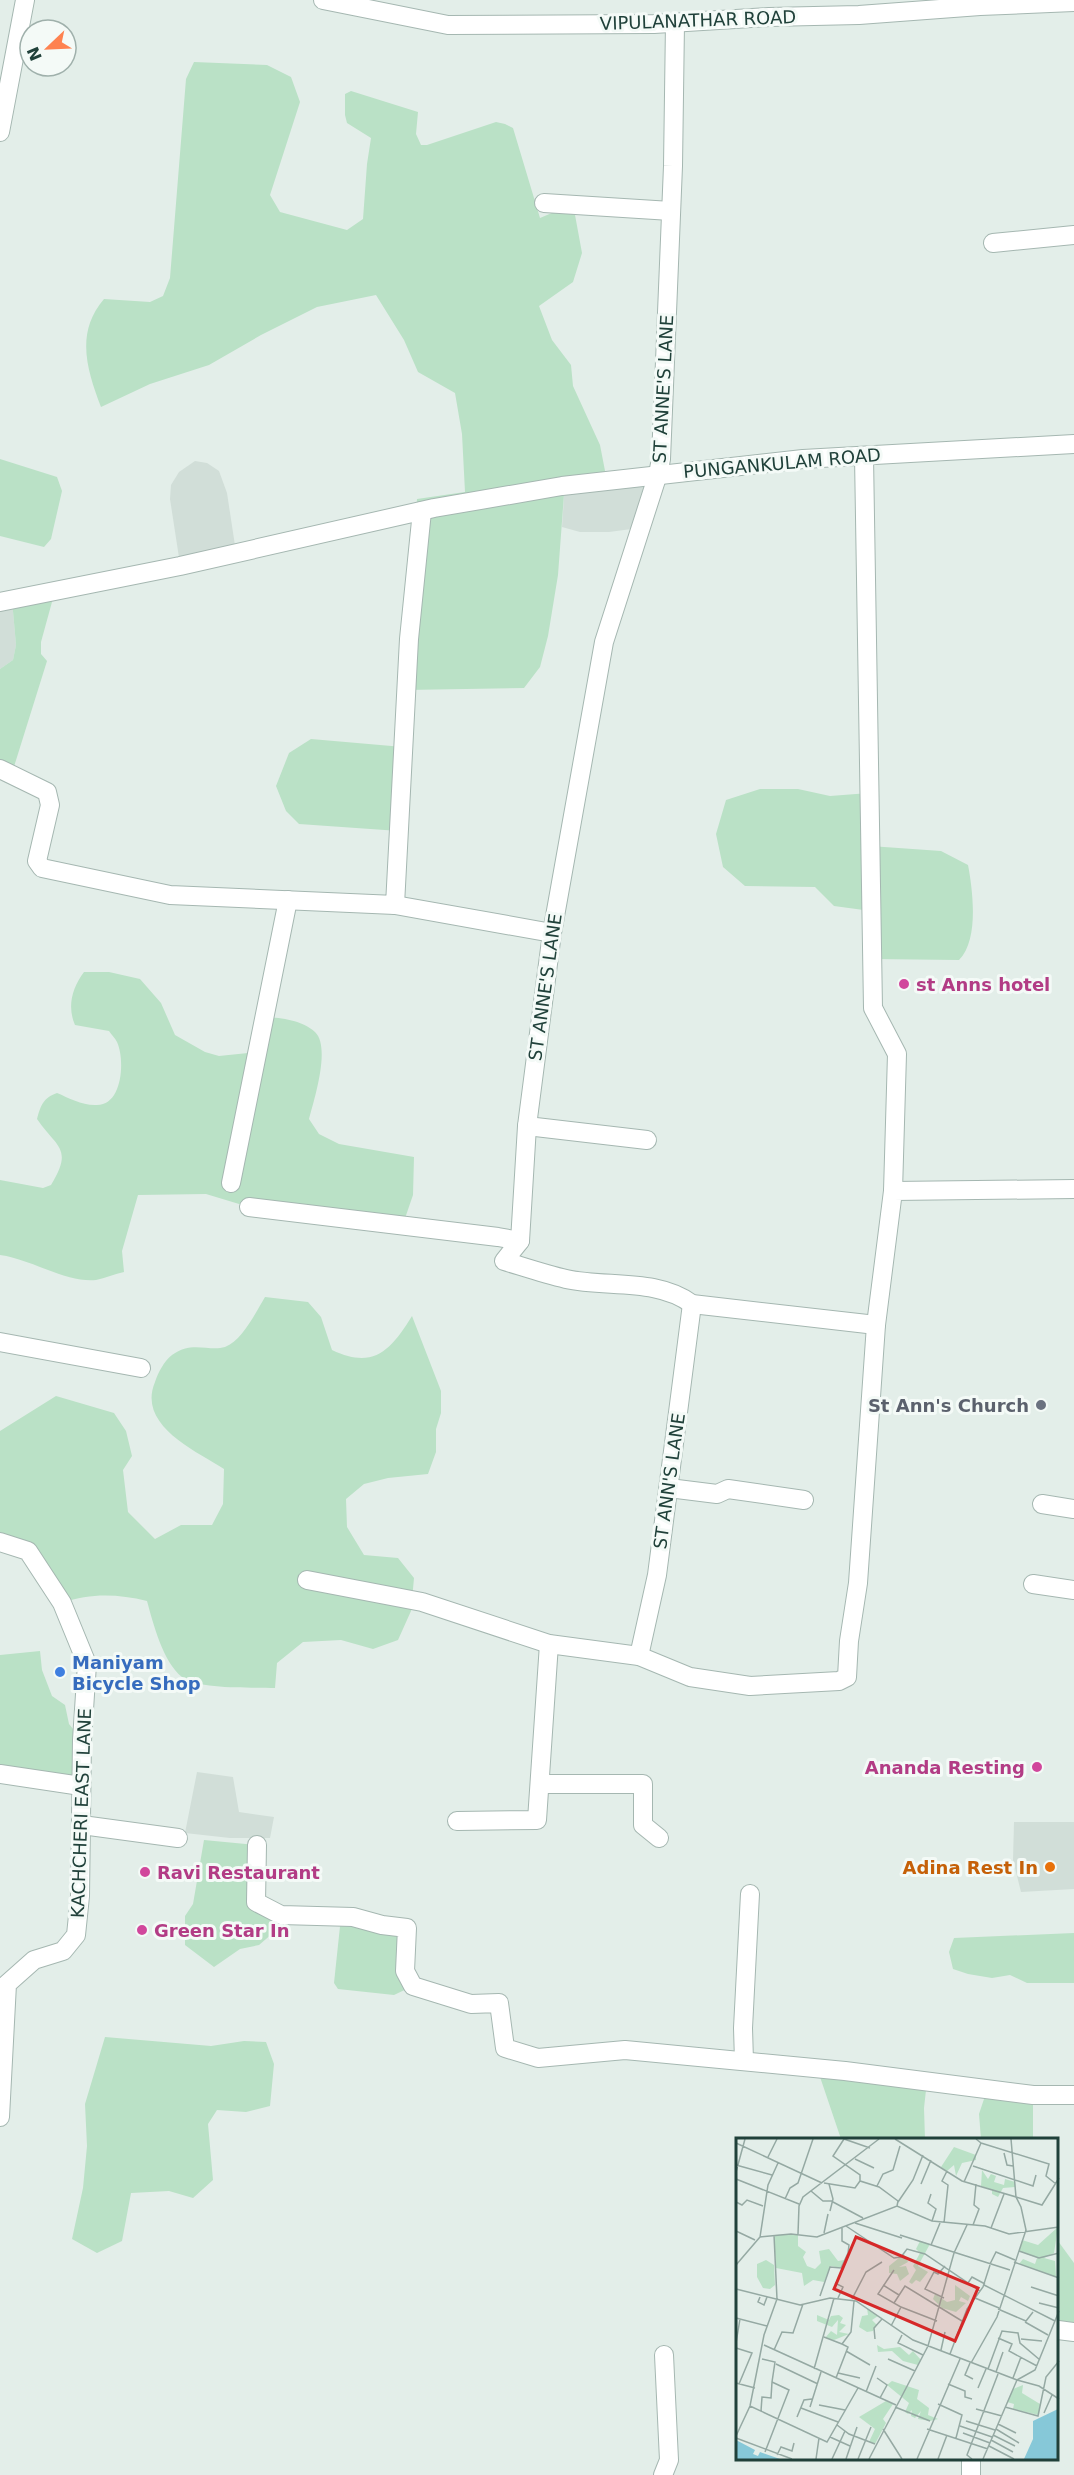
<svg xmlns="http://www.w3.org/2000/svg" width="1074" height="2475" font-family="'DejaVu Sans',sans-serif">
  <rect width="100%" height="100%" fill="#e3eee9"/>
  <g fill="#d1ded8">
    <path d="M 195,461 L 207,463 L 219,471 L 227,493 L 236,552 L 180,564 L 170,499 L 171,485 L 179,472 Z"/>
    <path d="M 657,470 L 639,528 L 609,532 L 580,532 L 562,527 L 565,481 Z"/>
    <path d="M 12,600 L 16,645 L 13,660 L 0,669 L 0,602 Z"/>
    <path d="M 197,1772 L 233,1777 L 239,1812 L 274,1817 L 270,1838 L 230,1838 L 185,1833 Z"/>
    <path d="M 1014,1822 L 1074,1822 L 1074,1889 L 1021,1892 L 1013,1860 Z"/>
  </g>
  <g fill="#bae1c6">
    <path d="M 194,62 L 267,65 L 291,77 L 300,102 L 270,195 L 280,212 L 347,230 L 363,219 L 367,164 L 371,138 L 347,123 L 345,115 L 345,94 L 351,91 L 418,112 L 416,134 L 421,145 L 427,145 L 496,122 L 505,124 L 513,128 L 540,218 L 573,204 L 582,253 L 573,282 L 539,306 L 552,340 L 571,365 L 573,386 L 600,445 L 606,476 L 565,481 L 558,575 L 548,636 L 540,667 L 524,688 L 406,690 L 417,499 L 465,492 L 462,434 L 455,393 L 418,372 L 404,340 L 376,295 L 317,307 L 261,335 L 209,365 L 150,384 L 101,407 C 87,370 75,333 104,299 L 150,302 L 163,296 L 170,278 L 186,79 Z"/>
    <path d="M 0,459 L 57,477 L 62,491 L 51,539 L 44,547 L 0,536 Z"/>
    <path d="M 55,591 L 41,642 L 41,654 L 47,661 L 12,773 L 0,769 L 0,669 L 13,660 L 16,645 L 12,600 Z"/>
    <path d="M 311,739 L 403,747 L 399,831 L 299,824 L 286,811 L 276,786 L 289,753 Z"/>
    <path d="M 760,789 L 798,789 L 830,796 L 869,793 L 870,846 L 941,851 L 968,865 C 973,891 979,940 959,960 L 872,959 L 871,911 L 834,906 L 815,887 L 745,886 L 723,867 L 716,834 L 726,800 Z"/>
    <path d="M 84,972 L 109,972 L 140,979 L 161,1003 L 175,1035 L 205,1052 L 219,1056 L 248,1053 L 259,1026 L 266,1017 C 282,1018 302,1020 315,1032 C 331,1047 314,1100 309,1119 L 319,1134 L 339,1144 L 414,1157 L 413,1195 L 402,1227 L 249,1207 L 206,1194 L 138,1195 L 122,1251 L 124,1272 C 115,1274 105,1278 96,1280 C 66,1283 31,1259 0,1255 L 0,1180 L 43,1188 L 51,1185 C 74,1148 56,1147 37,1119 C 41,1105 43,1098 57,1093 C 69,1098 83,1106 97,1105 C 123,1105 125,1059 117,1042 C 115,1038 111,1034 109,1031 L 75,1025 C 67,1007 72,988 84,972 Z"/>
    <path d="M 265,1297 L 308,1302 L 321,1317 L 332,1350 C 374,1370 391,1350 412,1316 L 441,1391 L 441,1413 L 436,1429 L 436,1452 L 428,1474 L 388,1478 L 364,1484 L 346,1499 L 347,1527 L 364,1555 L 398,1558 L 414,1578 L 411,1611 L 398,1640 L 373,1649 L 341,1640 L 303,1642 L 277,1663 L 275,1688 C 253,1687 199,1690 182,1677 C 163,1662 153,1623 147,1601 C 117,1594 91,1593 62,1603 L 28,1551 L 0,1542 L 0,1431 L 56,1396 L 114,1413 L 126,1431 L 132,1456 L 123,1470 L 128,1512 L 155,1539 L 181,1525 L 212,1525 L 223,1504 L 224,1469 C 194,1450 137,1425 155,1382 C 158,1373 164,1361 172,1355 C 192,1340 209,1352 225,1347 C 242,1341 256,1312 265,1297 Z"/>
    <path d="M 40,1651 L 42,1670 L 52,1696 L 65,1705 L 69,1724 L 82,1740 L 81,1786 L 0,1774 L 0,1655 Z"/>
    <path d="M 204,1840 L 257,1845 L 256,1902 L 281,1915 L 273,1933 L 259,1945 L 240,1949 L 214,1967 L 185,1945 L 185,1916 L 193,1904 Z"/>
    <path d="M 341,1917 L 407,1928 L 413,1986 L 394,1995 L 338,1989 L 334,1983 Z"/>
    <path d="M 1074,1933 L 1074,1983 L 1027,1983 L 1010,1975 L 992,1978 L 968,1974 L 953,1969 L 949,1952 L 954,1938 Z"/>
    <path d="M 105,2037 L 211,2046 L 244,2041 L 266,2042 L 274,2064 L 270,2106 L 246,2112 L 217,2110 L 208,2124 L 213,2180 L 193,2198 L 169,2191 L 131,2193 L 122,2241 L 97,2253 L 72,2239 L 83,2188 L 87,2146 L 85,2104 Z"/>
    <path d="M 817,2068 L 927,2081 L 924,2108 L 925,2139 L 841,2139 Z"/>
    <path d="M 987,2090 L 1033,2095 L 1033,2139 L 981,2139 L 979,2114 Z"/>
    <path d="M 1058,2241 L 1074,2263 L 1074,2332 L 1058,2330 Z"/>
  </g>
  <g fill="none" stroke-linecap="round" stroke-linejoin="round">
    <g stroke="#a5b7b1" stroke-width="20">
      <g id="minor">
        <path d="M 323,0 L 448,25 L 654,24 L 769,17 L 859,15 L 980,6 L 1074,2"/>
        <path d="M 675,23 L 673,166 L 661,459 L 658,474 L 604,642 L 552,933 L 527,1126 L 520,1241 L 504,1261 C 524,1267 545,1274 566,1279 C 607,1288 657,1278 692,1304 L 876,1325"/>
        <path d="M 0,132 L 25,0"/>
        <path d="M 544,203 L 671,211"/>
        <path d="M 993,243 L 1074,235"/>
        <path d="M 864,456 L 873,1008 L 897,1054 L 893,1191"/>
        <path d="M 0,602 L 180,566 L 434,508 L 562,486 L 803,459 L 1074,444"/>
        <path d="M 0,769 L 47,792 L 50,805 L 37,861 L 42,868 L 170,895 L 395,905 L 409,639 L 422,511"/>
        <path d="M 395,905 L 552,933"/>
        <path d="M 527,1126 L 647,1140"/>
        <path d="M 231,1183 L 288,900"/>
        <path d="M 249,1207 L 498,1237 L 520,1241"/>
        <path d="M 0,1342 L 141,1368"/>
        <path d="M 669,1488 L 717,1494 L 728,1489 L 804,1500"/>
        <path d="M 1042,1504 L 1074,1509"/>
        <path d="M 0,1542 L 28,1551 L 62,1603 L 87,1664 L 82,1740 L 80,1896 L 76,1935 L 63,1951 L 34,1960 L 7,1984 L 0,2117"/>
        <path d="M 307,1580 L 422,1602 L 549,1644 L 639,1656 L 690,1677 L 750,1686 L 839,1681 L 847,1677 L 849,1641 L 858,1583 L 876,1325 L 893,1191 L 1074,1189"/>
        <path d="M 1033,1584 L 1074,1590"/>
        <path d="M 639,1656 L 657,1575 L 692,1304"/>
        <path d="M 0,1774 L 81,1786"/>
        <path d="M 540,1784 L 643,1784 L 643,1825 L 659,1838"/>
        <path d="M 457,1821 L 537,1820 L 549,1644"/>
        <path d="M 82,1825 L 178,1838"/>
        <path d="M 257,1845 L 256,1902 L 281,1915 L 353,1917 L 382,1925 L 407,1928 L 405,1971 L 413,1986 L 471,2004 L 499,2003 L 505,2048 L 538,2058 L 625,2050 L 845,2071 L 1033,2095 L 1074,2095"/>
        <path d="M 744,2061 L 743,2028 L 750,1894"/>
        <path d="M 1058,2330 L 1074,2332"/>
        <path d="M 663,2475 L 669,2460 L 664,2355"/>
        <path d="M 971,2475 L 971,2458"/>
      </g>
    </g>
    <use href="#minor" stroke="#fff" stroke-width="18"/>
  </g>
  <g fill="#d1479c" stroke="#f4faf7" stroke-width="2">
    <circle cx="904" cy="984" r="6"/>
    <circle cx="1037" cy="1767" r="6"/>
    <circle cx="145" cy="1872" r="6"/>
    <circle cx="142" cy="1930" r="6"/>
  </g>
  <circle fill="#6b7280" stroke="#f4faf7" stroke-width="2" cx="1041" cy="1405" r="6"/>
  <circle fill="#3f7fe0" stroke="#f4faf7" stroke-width="2" cx="60" cy="1672" r="6"/>
  <circle fill="#e8710a" stroke="#f4faf7" stroke-width="2" cx="1050" cy="1867" r="6"/>
  <g text-anchor="middle" dominant-baseline="central" stroke-width="6" stroke-linejoin="round" paint-order="stroke">
    <g font-size="18" fill="#20413a" stroke="#f4faf7">
      <text transform="translate(698 20) rotate(-2)">VIPULANATHAR ROAD</text>
      <text transform="translate(663 389) rotate(-87)">ST ANNE'S LANE</text>
      <text transform="translate(782 463) rotate(-5)">PUNGANKULAM ROAD</text>
      <text transform="translate(545 987) rotate(-82)">ST ANNE'S LANE</text>
      <text transform="translate(669 1481) rotate(-82)">ST ANN'S LANE</text>
      <text transform="translate(81 1813) rotate(-88)">KACHCHERI EAST LANE</text>
    </g>
    <g font-size="18" font-weight="bold" fill="#b23c85" stroke="#f4faf7" text-anchor="start">
      <text x="916" y="984">st Anns hotel</text>
      <text x="1025" y="1767" text-anchor="end">Ananda Resting</text>
      <text x="157" y="1872">Ravi Restaurant</text>
      <text x="154" y="1930">Green Star In</text>
    </g>
    <g font-size="18" font-weight="bold" fill="#5b616d" stroke="#f4faf7" text-anchor="end">
      <text x="1029" y="1405">St Ann's Church</text>
    </g>
    <g font-size="18" font-weight="bold" fill="#366cbe" stroke="#f4faf7" text-anchor="start">
      <text x="72" y="1662">Maniyam<tspan x="72" dy="21">Bicycle Shop</tspan></text>
    </g>
    <g font-size="18" font-weight="bold" fill="#c56008" stroke="#f4faf7" text-anchor="end">
      <text x="1038" y="1867">Adina Rest In</text>
    </g>
  </g>
  <g transform="translate(736 2138)">
    <rect width="322" height="322" fill="#e3eee9"/>
    <path d="M 218,9 L 240,17 L 240,22 L 226,25 L 220,38 L 218,27 L 211,33 L 205,29 ZM 246,32 L 252,41 L 255,36 L 260,38 L 258,44 L 268,47 L 269,41 L 279,44 L 279,49 L 267,50 L 262,59 L 256,56 L 256,52 L 245,48 ZM 322,89 L 318,115 L 308,120 L 319,123 L 320,139 L 283,126 L 287,121 L 299,126 L 301,120 L 283,113 L 286,102 L 302,107 ZM 62,96 L 62,108 L 70,114 L 67,119 L 71,128 L 79,131 L 85,125 L 83,113 L 93,111 L 102,123 L 108,122 L 105,130 L 95,128 L 88,144 L 77,142 L 68,148 L 66,135 L 40,130 L 38,97 ZM 184,103 L 194,106 L 182,128 L 192,134 L 184,144 L 180,142 L 176,146 L 173,144 L 180,132 L 177,128 L 184,115 L 180,111 ZM 168,116 L 172,124 L 163,129 L 170,128 L 173,136 L 164,143 L 161,136 L 153,135 L 153,128 ZM 30,122 L 38,127 L 39,147 L 34,151 L 27,150 L 21,139 L 21,126 ZM 219,147 L 234,158 L 232,163 L 225,159 L 223,163 L 230,165 L 220,174 L 206,170 L 197,161 L 199,156 L 211,164 L 219,162 ZM 131,170 L 142,178 L 136,182 L 141,187 L 137,193 L 131,194 L 123,189 L 126,178 L 132,177 ZM 81,177 L 93,182 L 95,178 L 103,177 L 107,180 L 104,185 L 110,187 L 103,194 L 113,196 L 98,202 L 89,200 L 95,193 L 101,197 L 102,182 L 96,189 L 81,183 ZM 141,207 L 148,211 L 164,209 L 173,217 L 177,213 L 185,222 L 182,227 L 167,223 L 156,213 L 142,214 ZM 156,243 L 183,252 L 181,261 L 193,270 L 192,277 L 202,281 L 194,283 L 182,281 L 185,273 L 179,280 L 175,278 L 176,272 L 172,276 L 169,274 L 173,265 L 151,247 ZM 287,247 L 286,255 L 304,266 L 303,277 L 277,271 L 278,266 L 271,264 L 277,251 ZM 150,263 L 157,266 L 147,281 L 150,285 L 139,306 L 133,304 L 139,291 L 123,279 Z" fill="#bae1c6"/>
    <path d="M 322,271 L 322,321 L 288,321 L 297,301 L 297,283 ZM 0,302 L 19,312 L 17,316 L 22,318 L 24,314 L 44,321 L 0,321 Z" fill="#86c8d8"/>
    <path fill="none" stroke="#95a9a3" stroke-width="1.5" d="M 159,1 L 226,43 L 280,59 L 285,69 L 290,92 L 261,179 L 235,225M 275,1 L 280,59 L 306,67 L 323,40M 0,5 L 86,45M 245,5 L 313,26 L 310,38 L 320,46M 268,15 L 271,27 L 277,28M 32,19 L 41,1M 119,21 L 138,30M 0,27 L 36,37M 237,28 L 297,48 L 300,37M 0,34 L 9,1M 0,41 L 63,66M 124,43 L 124,37 L 97,18 L 108,1 L 134,10M 228,44 L 245,5 L 240,1M 88,45 L 119,50 L 124,43 L 143,49 L 162,63 L 161,68M 93,46 L 97,61 L 94,73M 185,46 L 195,22M 141,48 L 147,36 L 157,32 L 164,8M 75,53 L 87,63 L 97,63M 195,56 L 192,65 L 200,71 L 196,83M 49,61 L 54,50 L 62,45 L 77,1M 0,64 L 6,67 L 11,62 L 27,68M 97,64 L 127,80M 162,64 L 177,42 L 187,17M 119,85 L 166,100M 208,85 L 212,47 L 206,43 L 211,33M 237,87 L 243,71 L 238,67 L 240,46M 110,88 L 158,120 L 165,119 L 171,111 L 189,116 L 244,153M 255,90 L 268,56M 0,93 L 19,102M 88,95 L 92,76M 62,96 L 63,68 L 67,59 L 143,1M 164,97 L 274,132M 24,99 L 32,47 L 42,25M 195,107 L 204,85M 283,113 L 303,120 L 323,115M 278,124 L 323,140M 254,126 L 260,114 L 279,122M 0,127 L 24,99 L 55,96 L 81,99 L 161,68 L 196,83 L 249,88 L 273,96 L 323,89M 99,145 L 107,149 L 102,160M 232,145 L 236,139 L 249,146M 147,147 L 163,157M 248,147 L 319,183M 295,149 L 323,158M 0,151 L 64,167 L 94,160 L 120,163 L 177,202 L 281,242 L 247,321M 84,158 L 94,129 L 105,130 L 112,115 L 113,107 L 106,103 L 106,90M 24,159 L 22,164 L 28,167 L 31,159M 208,160 L 189,151 L 198,134 L 202,136 L 209,128M 239,160 L 263,170M 116,161 L 130,134 L 146,124M 158,165 L 169,148 L 226,183M 303,165 L 323,170M 165,169 L 201,183M 262,171 L 290,183 L 297,174M 0,180 L 31,188M 289,184 L 312,197M 155,188 L 165,169 L 142,156 L 158,132M 166,197 L 162,205 L 187,217M 88,199 L 106,206 L 115,194 L 118,163M 262,200 L 276,206 L 273,213 L 301,228M 139,201 L 138,190 L 146,181M 285,201 L 306,203M 0,205 L 4,181M 28,207 L 160,267M 0,210 L 16,215 L 3,246M 38,212 L 46,194 L 57,195 L 67,166M 205,212 L 209,194M 110,213 L 134,227M 214,216 L 231,171 L 247,149 L 254,127M 26,221 L 39,224 L 36,244 L 53,252 L 29,314M 152,221 L 179,233M 234,225 L 229,237 L 237,241M 40,226 L 82,246M 78,231 L 98,160M 252,231 L 266,193 L 282,195 L 284,205 L 304,222M 260,234 L 267,214M 102,235 L 124,240M 100,240 L 112,209 L 106,206M 141,240 L 151,247 L 144,260M 277,240 L 285,219M 281,242 L 299,232 L 323,173M 281,242 L 303,248 L 323,261M 0,245 L 19,250M 212,246 L 229,253 L 229,259 L 236,261M 242,250 L 250,231M 130,254 L 140,228M 202,266 L 226,277 L 220,300M 83,267 L 109,272M 14,268 L 91,304 L 122,250M 74,269 L 85,234M 159,269 L 194,283M 269,269 L 302,278 L 310,239 L 323,223M 65,270 L 102,284M 240,271 L 266,278M 25,273 L 26,259 L 35,260 L 36,244M 308,275 L 316,257M 61,279 L 68,262 L 76,261M 230,283 L 259,292M 262,286 L 280,295M 101,287 L 113,296 L 139,306M 224,288 L 256,299M 147,291 L 166,321M 191,291 L 252,311M 260,291 L 283,305M 227,295 L 254,305M 257,297 L 279,308M 0,298 L 14,268 L 28,197 L 41,161 L 38,97M 94,299 L 114,308M 0,300 L 56,321M 255,302 L 277,314M 253,308 L 278,321M 41,317 L 45,309 L 56,313 L 58,305M 80,321 L 83,300M 96,321 L 109,293M 110,321 L 121,289M 122,321 L 135,289M 133,321 L 192,208 L 218,115 L 231,87M 181,321 L 224,221M 202,321 L 211,297M 236,321 L 231,317 L 262,236"/>
    <path fill="#d62828" fill-opacity="0.15" stroke="#d62828" stroke-width="3" d="M 120,99 L 242,150 L 219,203 L 98,151 Z"/>
    <rect width="322" height="322" fill="none" stroke="#20413a" stroke-width="3"/>
  </g>
  <g transform="translate(48 48) rotate(247)"><circle r="28" fill="#f4faf7" stroke="#9fb0ab" stroke-width="1.5"/>
  <path d="M0-4.5L10 22L0 15L-10 22Z" fill="#fe8250"/>
  <text y="-9" font-size="16" font-weight="bold" text-anchor="middle" fill="#20413a">N</text>
  </g>
</svg>
